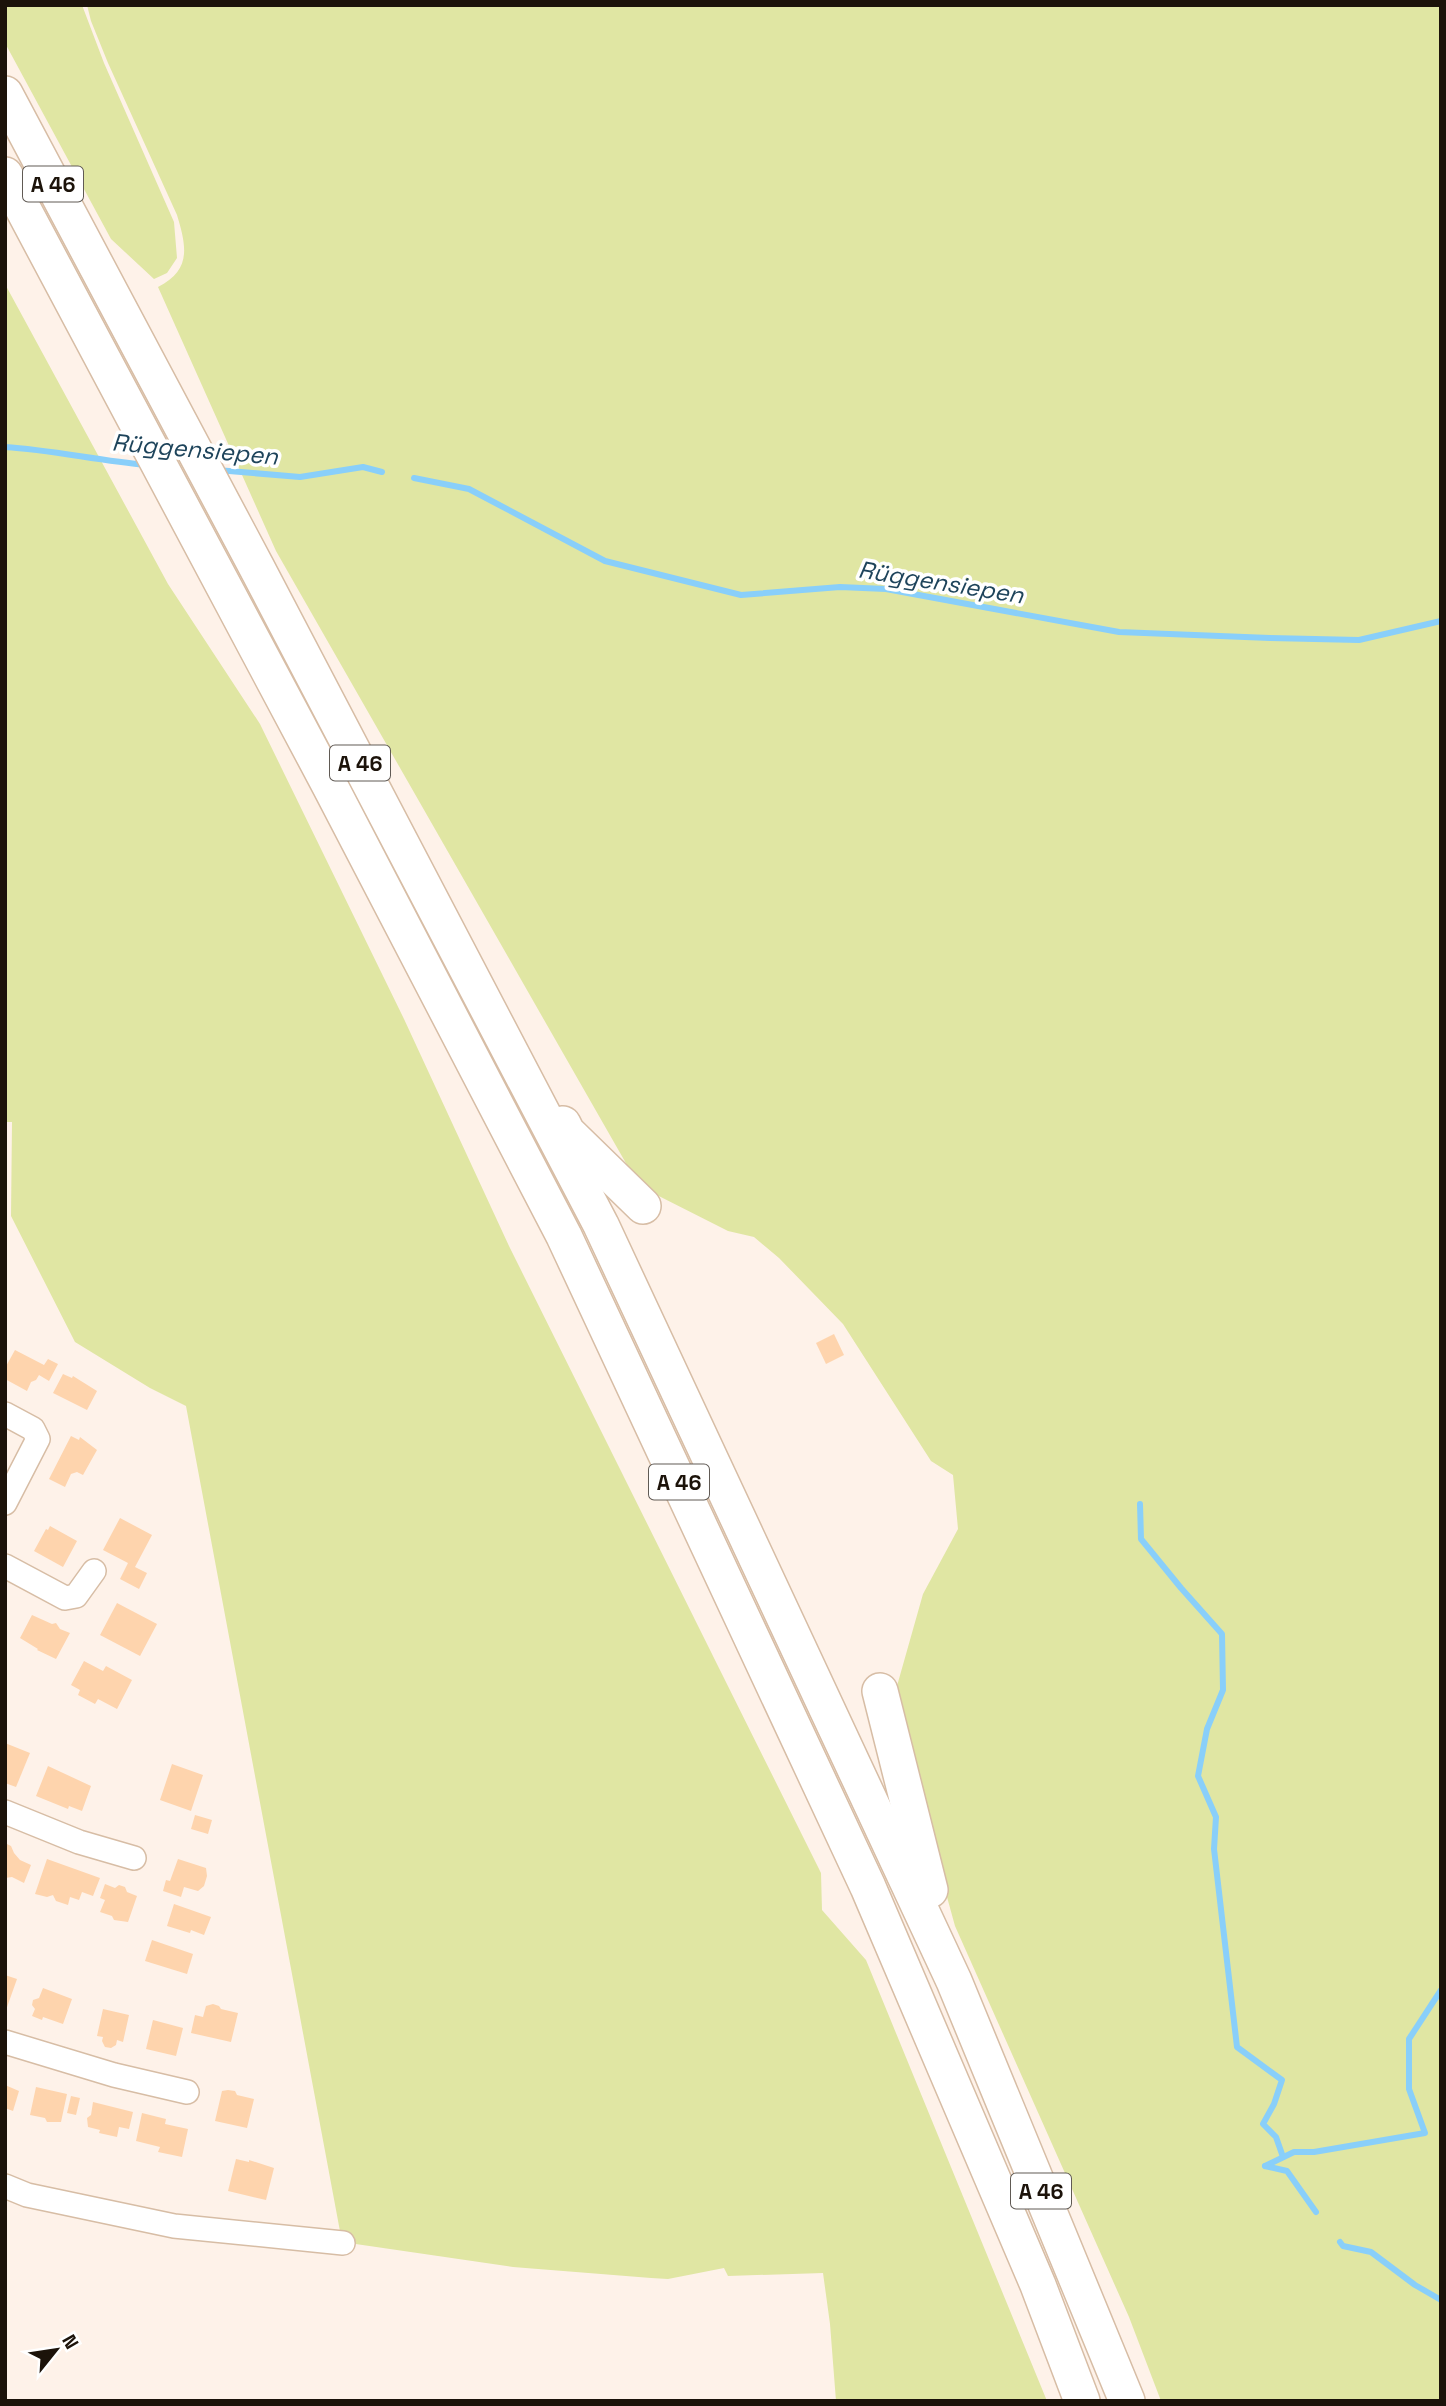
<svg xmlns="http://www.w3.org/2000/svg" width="1446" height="2406" font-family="'Space Grotesk',sans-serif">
  <rect width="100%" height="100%" fill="#fef2e9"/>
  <g fill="#e0e6a3">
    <path d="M 5,5 L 82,5 L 104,63 L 174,222 L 177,258 L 167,273 L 154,279 L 111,239 L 5,43 Z"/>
    <path d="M 87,5 L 1441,5 L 1441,2401 L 1161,2401 L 1129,2317 L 955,1926 L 907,1752 L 895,1693 L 923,1594 L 958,1529 L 953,1475 L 931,1461 L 843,1324 L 779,1258 L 754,1237 L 728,1231 L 639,1186 L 276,551 L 158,287 C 191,270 187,248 177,215 L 108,63 L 91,21 Z"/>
    <path d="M 5,284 L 168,584 L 260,724 L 404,1019 L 509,1246 L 821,1873 L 822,1910 L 866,1960 L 1047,2401 L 836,2401 L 830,2324 L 823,2273 L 728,2276 L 724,2268 L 668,2279 L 651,2278 L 513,2267 L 342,2242 L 186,1406 L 150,1388 L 75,1342 L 11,1216 L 12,1122 L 5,1122 Z"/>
  </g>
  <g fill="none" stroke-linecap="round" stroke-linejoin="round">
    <g stroke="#89cffa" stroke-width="6">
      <path d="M 5,447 C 53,450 99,461 147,465"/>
      <path d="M 217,470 L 300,477 L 363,467 L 382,472"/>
      <path d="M 414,478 L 469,489 L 605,561 L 741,595 L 840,587 L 886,589 L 1119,632 L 1270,638 L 1359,640 L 1441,621"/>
      <path d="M 1140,1504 L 1141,1539 L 1181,1588 L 1222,1634 L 1223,1690 L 1207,1729 L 1198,1776 L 1216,1817 L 1214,1849 L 1237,2047 L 1282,2080 L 1274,2104 L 1263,2124 L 1276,2137 L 1283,2157"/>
      <path d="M 1265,2166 L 1294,2152 L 1314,2152 L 1425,2133 L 1409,2089 L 1409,2039 L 1441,1990"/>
      <path d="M 1265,2166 L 1287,2171 L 1316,2212"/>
      <path d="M 1340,2242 L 1343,2246 L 1371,2252 L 1415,2285 L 1441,2300"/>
    </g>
  </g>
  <g fill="#fed4ad">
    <path d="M 834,1334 L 844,1355 L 826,1364 L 816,1343 Z"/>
    <path d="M 15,1350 L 44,1365 L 48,1359 L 58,1364 L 49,1381 L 39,1375 L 36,1380 L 31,1382 L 27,1391 L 5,1379 L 5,1368 Z"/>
    <path d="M 63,1374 L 72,1378 L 73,1376 L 97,1391 L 87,1410 L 53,1393 Z"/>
    <path d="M 71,1436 L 79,1440 L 80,1437 L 97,1450 L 83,1475 L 77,1472 L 71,1474 L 65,1487 L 49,1479 Z"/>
    <path d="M 120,1518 L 152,1535 L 135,1567 L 147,1573 L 139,1589 L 120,1579 L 128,1563 L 103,1550 Z"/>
    <path d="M 50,1526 L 77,1541 L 63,1567 L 34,1551 L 46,1529 L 48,1530 Z"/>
    <path d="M 117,1603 L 157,1624 L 140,1656 L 100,1635 Z"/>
    <path d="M 32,1615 L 52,1624 L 56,1623 L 60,1629 L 70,1633 L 56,1659 L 37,1650 L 38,1649 L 20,1638 Z"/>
    <path d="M 84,1661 L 103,1671 L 106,1666 L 132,1680 L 117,1709 L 98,1699 L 95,1704 L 78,1695 L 80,1690 L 71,1685 Z"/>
    <path d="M 5,1743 L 30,1753 L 16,1787 L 5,1783 Z"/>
    <path d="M 172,1764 L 203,1775 L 191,1811 L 160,1800 Z"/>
    <path d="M 48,1766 L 91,1786 L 82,1811 L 69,1806 L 68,1809 L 36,1796 Z"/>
    <path d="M 195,1815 L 212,1820 L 208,1834 L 191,1829 Z"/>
    <path d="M 5,1843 L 11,1846 L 14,1853 L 20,1860 L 31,1865 L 24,1883 L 12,1877 L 5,1878 Z"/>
    <path d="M 47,1859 L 100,1878 L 93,1896 L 82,1892 L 79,1900 L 70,1897 L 68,1905 L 56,1901 L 53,1895 L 47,1897 L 35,1894 Z"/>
    <path d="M 178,1859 L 206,1868 L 207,1876 L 204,1886 L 198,1891 L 184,1887 L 181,1897 L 163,1891 L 166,1880 L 170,1881 Z"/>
    <path d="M 105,1884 L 115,1888 L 119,1885 L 125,1887 L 127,1892 L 137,1896 L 128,1922 L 114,1920 L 112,1916 L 100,1912 L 105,1900 L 100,1898 Z"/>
    <path d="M 174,1904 L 211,1917 L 204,1935 L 191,1930 L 190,1933 L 167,1926 Z"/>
    <path d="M 152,1940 L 193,1954 L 187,1974 L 145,1961 Z"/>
    <path d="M 5,1975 L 17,1979 L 6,2010 L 5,2009 Z"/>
    <path d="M 43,1988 L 72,1999 L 63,2024 L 43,2017 L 42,2020 L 32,2016 L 35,2009 L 32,2005 L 33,2000 L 39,1998 Z"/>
    <path d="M 213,2004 L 219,2006 L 221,2009 L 238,2013 L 231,2042 L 191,2033 L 195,2015 L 203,2017 L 206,2006 Z"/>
    <path d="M 103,2009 L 129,2015 L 123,2042 L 117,2040 L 116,2045 L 111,2048 L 105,2047 L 102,2041 L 103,2037 L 97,2036 Z"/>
    <path d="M 153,2020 L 183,2028 L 176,2056 L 146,2049 Z"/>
    <path d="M 5,2085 L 19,2091 L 13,2111 L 5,2108 Z"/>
    <path d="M 36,2087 L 67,2094 L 61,2122 L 47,2122 L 45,2118 L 30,2115 Z"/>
    <path d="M 228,2090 L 235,2091 L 237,2095 L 254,2099 L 247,2128 L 215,2121 L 222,2091 Z"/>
    <path d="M 71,2096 L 80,2098 L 76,2115 L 67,2113 Z"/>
    <path d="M 93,2102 L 133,2112 L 129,2129 L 119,2127 L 117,2137 L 99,2133 L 100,2130 L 88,2127 L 87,2118 L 91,2115 Z"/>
    <path d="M 142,2113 L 166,2119 L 165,2124 L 188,2129 L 182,2157 L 158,2152 L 160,2147 L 136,2141 Z"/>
    <path d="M 236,2159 L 249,2162 L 249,2160 L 274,2168 L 266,2200 L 228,2191 Z"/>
  </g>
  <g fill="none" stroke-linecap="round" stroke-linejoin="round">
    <g stroke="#d7bda5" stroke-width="26">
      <g id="minor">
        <path d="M 5,1414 L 33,1429 L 38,1439 L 5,1503"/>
        <path d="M 5,1566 L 65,1598 L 76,1596 L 94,1571"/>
        <path d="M 5,1812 L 79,1842 L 134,1858"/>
        <path d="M 5,2042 L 114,2075 L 187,2092"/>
        <path d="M 5,2186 L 27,2195 L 174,2226 L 343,2243"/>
      </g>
    </g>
    <g stroke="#d7bda5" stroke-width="38">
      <g id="highway">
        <path d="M 5,94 L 257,568 L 601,1225 L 954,1981 L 1127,2401"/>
        <path d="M 5,175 L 330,786 L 564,1236 L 868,1887 L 1038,2285 L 1082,2401"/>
        <path d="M 563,1124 L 567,1132 L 643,1206"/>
        <path d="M 880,1691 L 930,1890"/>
      </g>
    </g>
    <use href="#minor" stroke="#fff" stroke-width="23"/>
    <use href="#highway" stroke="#fff" stroke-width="35"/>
  </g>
  <g text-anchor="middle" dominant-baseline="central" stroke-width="7" stroke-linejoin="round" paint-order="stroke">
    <g fill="#fff" stroke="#605a54" stroke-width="2">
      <rect x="23" y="166.5" width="60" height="35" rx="5"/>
      <rect x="330" y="745.5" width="60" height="35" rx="5"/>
      <rect x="649" y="1464.5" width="60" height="35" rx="5"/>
      <rect x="1011" y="2173.5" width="60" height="35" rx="5"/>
    </g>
    <g font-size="21" font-weight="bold" fill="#1c130a">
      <text x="53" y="184">A 46</text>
      <text x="360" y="763">A 46</text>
      <text x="679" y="1482">A 46</text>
      <text x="1041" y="2191">A 46</text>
    </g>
    <g font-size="24" font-style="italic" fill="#1e445b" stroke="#fff">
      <text transform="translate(195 449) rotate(5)">Rüggensiepen</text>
      <text transform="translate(941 582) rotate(9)">Rüggensiepen</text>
    </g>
  </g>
  <rect width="1446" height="2406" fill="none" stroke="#1c130a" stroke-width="14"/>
  <g transform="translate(56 2350) rotate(60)" stroke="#ffffff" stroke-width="5" paint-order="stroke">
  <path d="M0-5L12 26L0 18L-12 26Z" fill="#1c130a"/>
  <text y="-10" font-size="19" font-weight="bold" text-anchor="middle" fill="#1c130a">N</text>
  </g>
</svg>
